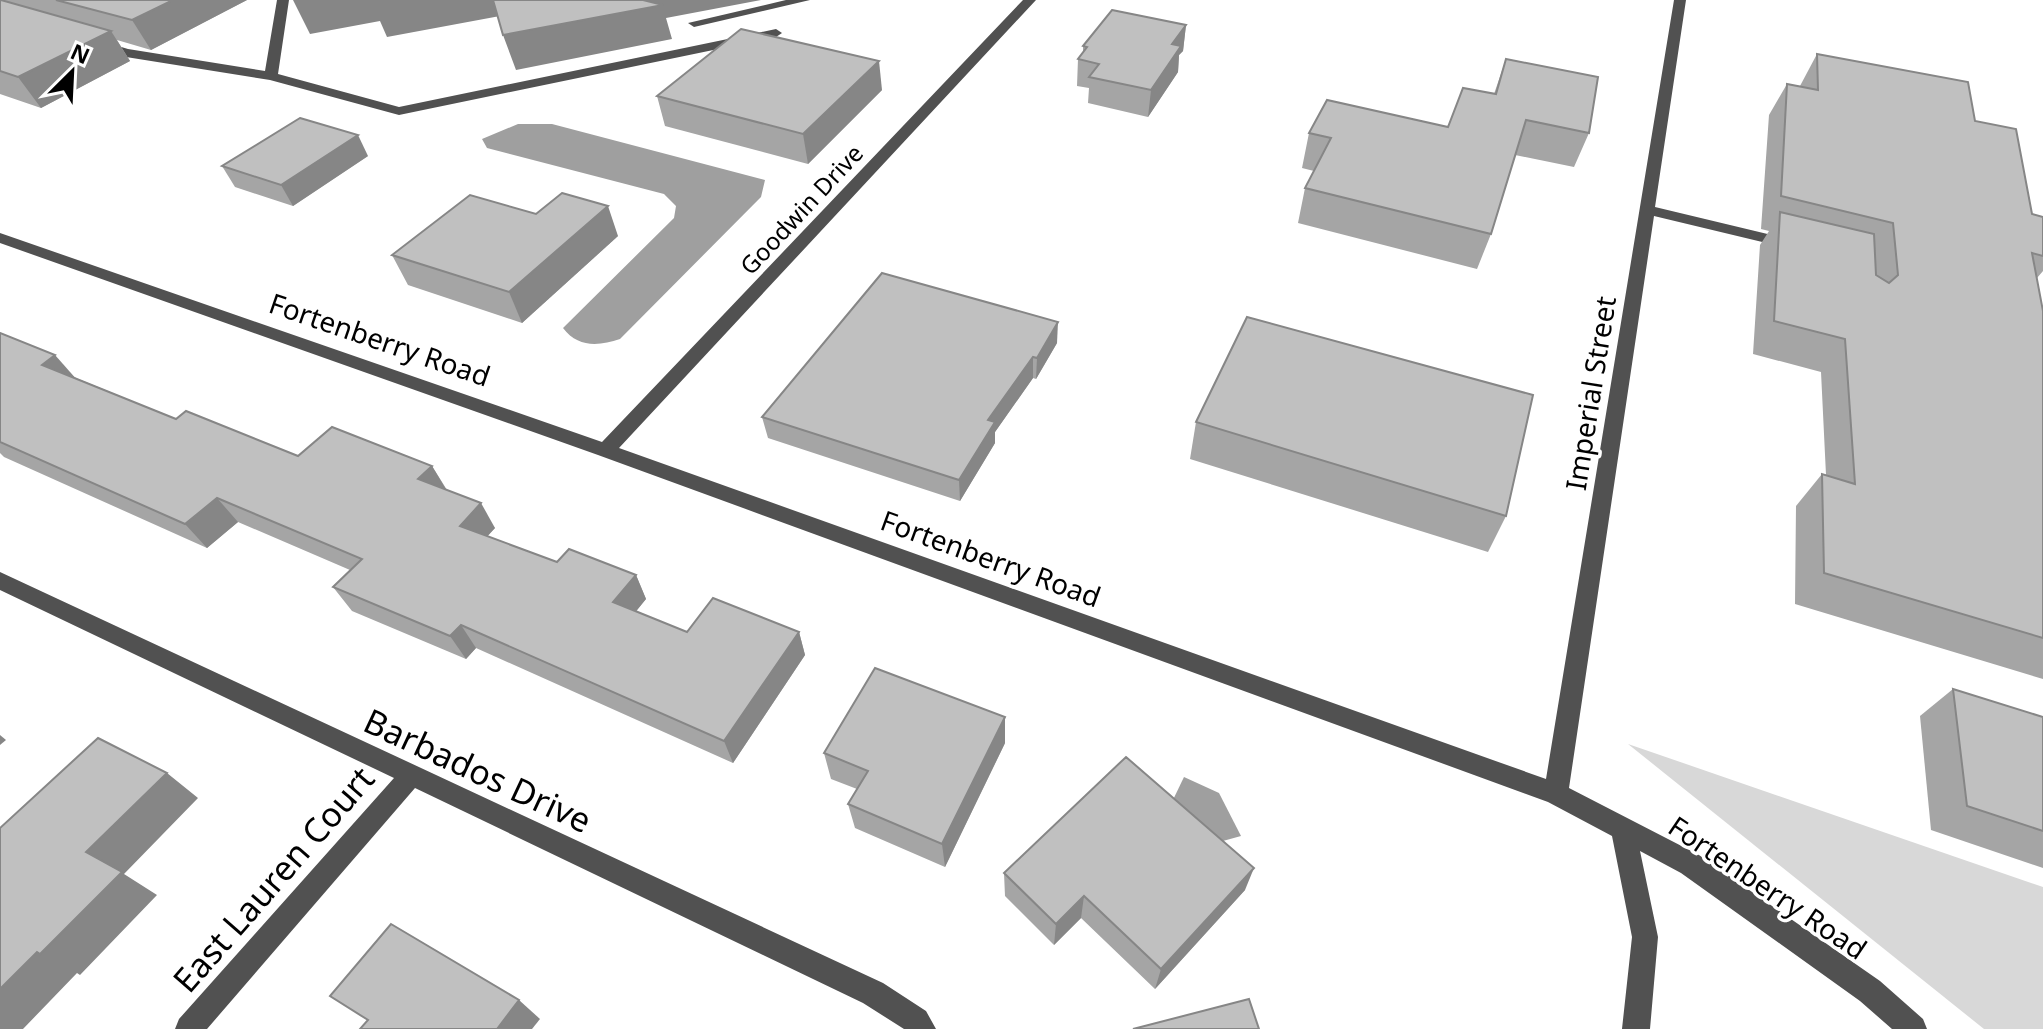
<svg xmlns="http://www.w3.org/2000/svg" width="2043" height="1029" font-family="'Noto Sans',sans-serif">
  <rect width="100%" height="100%" fill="#fff"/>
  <path fill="#d8d8d8" d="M 1628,744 L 2043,887 L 2043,1029 L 1984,1029 Z"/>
  <g fill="#9f9f9f">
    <path d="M 518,124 L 552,124 L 765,180 L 761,197 L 620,339 C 599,346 578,348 563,328 L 674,218 L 676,206 L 664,194 L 487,148 L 482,139 Z"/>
    <path d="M 1184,777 L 1219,793 L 1241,836 L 1212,844 L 1171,804 Z"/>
  </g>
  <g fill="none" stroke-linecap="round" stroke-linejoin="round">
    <g fill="#515151" fill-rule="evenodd">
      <path d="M 277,0 L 289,0 L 278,74 L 399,107 L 776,29 L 782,33 L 776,37 L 399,115 L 270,80 L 126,57 L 92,44 L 98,40 L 128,49 L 265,71 Z"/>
      <path d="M 786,0 L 810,0 L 694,27 L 688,23 Z"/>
      <path d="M 1023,0 L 1036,0 L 619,448 L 1546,779 L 1674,0 L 1686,0 L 1655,207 L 1797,241 L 1799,244 L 1791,249 L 1654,216 L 1569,788 L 1699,855 L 1880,981 L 1923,1019 L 1927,1029 L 1892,1029 L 1860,1001 L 1681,873 L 1640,851 L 1658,937 L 1650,1029 L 1622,1029 L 1632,937 L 1612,836 L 1548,802 L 598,455 L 0,243 L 0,233 L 602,442 Z"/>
      <path d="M 0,572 L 883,983 L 926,1011 L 936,1029 L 904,1029 L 863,1003 L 415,788 L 207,1029 L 175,1029 L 179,1019 L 394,778 L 0,590 Z"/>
    </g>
  </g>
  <g fill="#a5a5a5">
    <path d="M 0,0 L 247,0 L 151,50 L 117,40 L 130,61 L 41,108 L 0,94 Z"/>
    <path d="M 1186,25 L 1183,51 L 1179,55 L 1178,72 L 1148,117 L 1088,103 L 1089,88 L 1077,86 L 1078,59 L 1083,53 L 1083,46 Z"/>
    <path d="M 1817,54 L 1975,121 L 2032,214 L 2043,217 L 2043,271 L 2037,278 L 2043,311 L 2043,679 L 1795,604 L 1796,506 L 1822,474 L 1826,475 L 1821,372 L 1753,354 L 1760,245 L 1769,231 L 1761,229 L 1769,115 L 1787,84 L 1800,86 Z"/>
    <path d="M 1506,59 L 1589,133 L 1574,167 L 1515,155 L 1491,234 L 1477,269 L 1298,223 L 1305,188 L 1314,171 L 1302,168 L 1309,133 L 1448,127 L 1494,94 Z"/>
    <path d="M 882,90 L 808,164 L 665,126 L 657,96 Z"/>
    <path d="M 368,156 L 293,206 L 235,187 L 222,166 Z"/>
    <path d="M 536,214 L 618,236 L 522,323 L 408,285 L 392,255 Z"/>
    <path d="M 0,333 L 76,378 L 176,419 L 298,456 L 432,466 L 447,490 L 495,528 L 487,536 L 557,562 L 636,575 L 646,599 L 636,611 L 687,632 L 799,632 L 805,655 L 733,763 L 476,648 L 466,659 L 352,611 L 333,587 L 350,570 L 238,522 L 207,548 L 4,457 L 0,453 Z"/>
    <path d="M 1057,343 L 1036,379 L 1033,378 L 995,432 L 995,443 L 960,501 L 768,438 L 762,417 Z"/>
    <path d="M 1196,422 L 1506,516 L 1488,552 L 1190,459 Z"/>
    <path d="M 1953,689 L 2043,717 L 2043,868 L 1931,830 L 1920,716 Z"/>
    <path d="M 1005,743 L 945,867 L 855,828 L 848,804 L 857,789 L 831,779 L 824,753 Z"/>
    <path d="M 1004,873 L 1245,890 L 1155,989 L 1081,918 L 1054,945 L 1005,896 Z"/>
  </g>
  <g fill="#868686">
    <path d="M 173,0 L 247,0 L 151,50 L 132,20 Z"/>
    <path d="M 293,0 L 495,0 L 500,16 L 387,37 L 380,21 L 310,34 Z"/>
    <path d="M 613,0 L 761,0 L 666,18 L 672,39 L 516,70 L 503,35 Z"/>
    <path d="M 1186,25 L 1183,51 L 1179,55 L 1178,72 L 1148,117 L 1151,90 L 1172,44 Z"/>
    <path d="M 111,31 L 130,61 L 41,108 L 18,77 Z"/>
    <path d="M 879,61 L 882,90 L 808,164 L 803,134 Z"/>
    <path d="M 358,135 L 368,156 L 293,206 L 281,185 Z"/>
    <path d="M 608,206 L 618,236 L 522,323 L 509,292 Z"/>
    <path d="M 1058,322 L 1057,343 L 1036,379 L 1037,358 Z"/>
    <path d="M 55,355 L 78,381 L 42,365 Z"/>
    <path d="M 1033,357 L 1033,378 L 995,432 L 995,443 L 960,501 L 959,480 L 988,420 Z"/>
    <path d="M 432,466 L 447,491 L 418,479 Z"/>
    <path d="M 217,498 L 238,522 L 207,548 L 185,524 Z"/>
    <path d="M 481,503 L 495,528 L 475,550 L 460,526 Z"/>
    <path d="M 636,575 L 646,599 L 625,625 L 613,602 Z"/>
    <path d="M 461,625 L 476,648 L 466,659 L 450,636 Z"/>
    <path d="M 799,632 L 805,655 L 733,763 L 724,741 Z"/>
    <path d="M 1005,717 L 1005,743 L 945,867 L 942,844 Z"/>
    <path d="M 0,735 L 6,740 L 0,745 Z"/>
    <path d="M 167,773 L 198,798 L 124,874 L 157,895 L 80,975 L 77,973 L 23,1029 L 0,1029 L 0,989 L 86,852 Z"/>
    <path d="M 1254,868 L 1245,890 L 1155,989 L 1161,969 Z"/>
    <path d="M 1084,896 L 1081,918 L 1054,945 L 1056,924 Z"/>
    <path d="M 519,1000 L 540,1019 L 532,1029 L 497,1029 Z"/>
  </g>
  <g fill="#c0c0c0" stroke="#868686" stroke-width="2">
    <path d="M 0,0 L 1,0 L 111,31 L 18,77 L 0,71 Z"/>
    <path d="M 56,0 L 173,0 L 132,20 Z"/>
    <path d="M 493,0 L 643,0 L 663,5 L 503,35 Z"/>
    <path d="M 1112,10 L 1186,25 L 1172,44 L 1181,46 L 1151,90 L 1089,77 L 1099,64 L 1078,59 L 1087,47 L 1083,46 Z"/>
    <path d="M 741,29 L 879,61 L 803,134 L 657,96 Z"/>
    <path d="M 1817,54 L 1968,82 L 1975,121 L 2016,129 L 2032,214 L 2043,217 L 2043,256 L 2032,253 L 2043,311 L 2043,638 L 1824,573 L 1822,474 L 1855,484 L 1845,339 L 1774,321 L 1780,212 L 1874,234 L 1876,275 L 1889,283 L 1898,275 L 1893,223 L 1781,196 L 1787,84 L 1818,90 Z"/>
    <path d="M 1506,59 L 1598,77 L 1589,133 L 1526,120 L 1491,234 L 1305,188 L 1331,138 L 1309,133 L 1327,100 L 1448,127 L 1463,88 L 1496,94 Z"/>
    <path d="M 300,118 L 358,135 L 281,185 L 222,166 Z"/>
    <path d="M 562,193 L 608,206 L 509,292 L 392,255 L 470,195 L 536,214 Z"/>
    <path d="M 882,273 L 1058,322 L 1037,358 L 1033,357 L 988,420 L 995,422 L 959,480 L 762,417 Z"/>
    <path d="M 1247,317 L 1533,395 L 1506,516 L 1196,422 Z"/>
    <path d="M 0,333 L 55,355 L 42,365 L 176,419 L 186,411 L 298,456 L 332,427 L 432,466 L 418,479 L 481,503 L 460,526 L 557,562 L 569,549 L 636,575 L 613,602 L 687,632 L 713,598 L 799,632 L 724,741 L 461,625 L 450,636 L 333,587 L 362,559 L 217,498 L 185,524 L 0,442 Z"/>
    <path d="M 875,668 L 1005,717 L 942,844 L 848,804 L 868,771 L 824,753 Z"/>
    <path d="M 1953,689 L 2043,717 L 2043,831 L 1967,806 Z"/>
    <path d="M 98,738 L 167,773 L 86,852 L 122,872 L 40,954 L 37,952 L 0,989 L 0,828 Z"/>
    <path d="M 1126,757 L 1254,868 L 1161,969 L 1084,896 L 1056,924 L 1004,873 Z"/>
    <path d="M 391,924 L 519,1000 L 497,1029 L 360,1029 L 368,1020 L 330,996 Z"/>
    <path d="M 1249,999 L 1259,1029 L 1133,1029 Z"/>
  </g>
  <g text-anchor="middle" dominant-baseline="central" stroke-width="7" stroke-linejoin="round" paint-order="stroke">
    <g font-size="24" fill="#000" stroke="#fff">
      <text transform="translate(801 209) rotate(-47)">Goodwin Drive</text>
    </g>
    <g font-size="28" fill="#000" stroke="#fff">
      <text transform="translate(380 339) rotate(19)">Fortenberry Road</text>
      <text transform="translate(1590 393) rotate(-81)">Imperial Street</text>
      <text transform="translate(991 558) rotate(20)">Fortenberry Road</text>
      <text transform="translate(1768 887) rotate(34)">Fortenberry Road</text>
    </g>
    <g font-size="34" fill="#000" stroke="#fff">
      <text transform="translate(478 770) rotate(25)">Barbados Drive</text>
      <text transform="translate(273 879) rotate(-49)">East Lauren Court</text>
    </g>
  </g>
  <g transform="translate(72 72) rotate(24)" stroke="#ffffff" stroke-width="6" paint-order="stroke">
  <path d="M0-6L14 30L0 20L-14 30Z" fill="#000000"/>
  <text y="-12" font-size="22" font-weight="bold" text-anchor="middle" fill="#000000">N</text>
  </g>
</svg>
